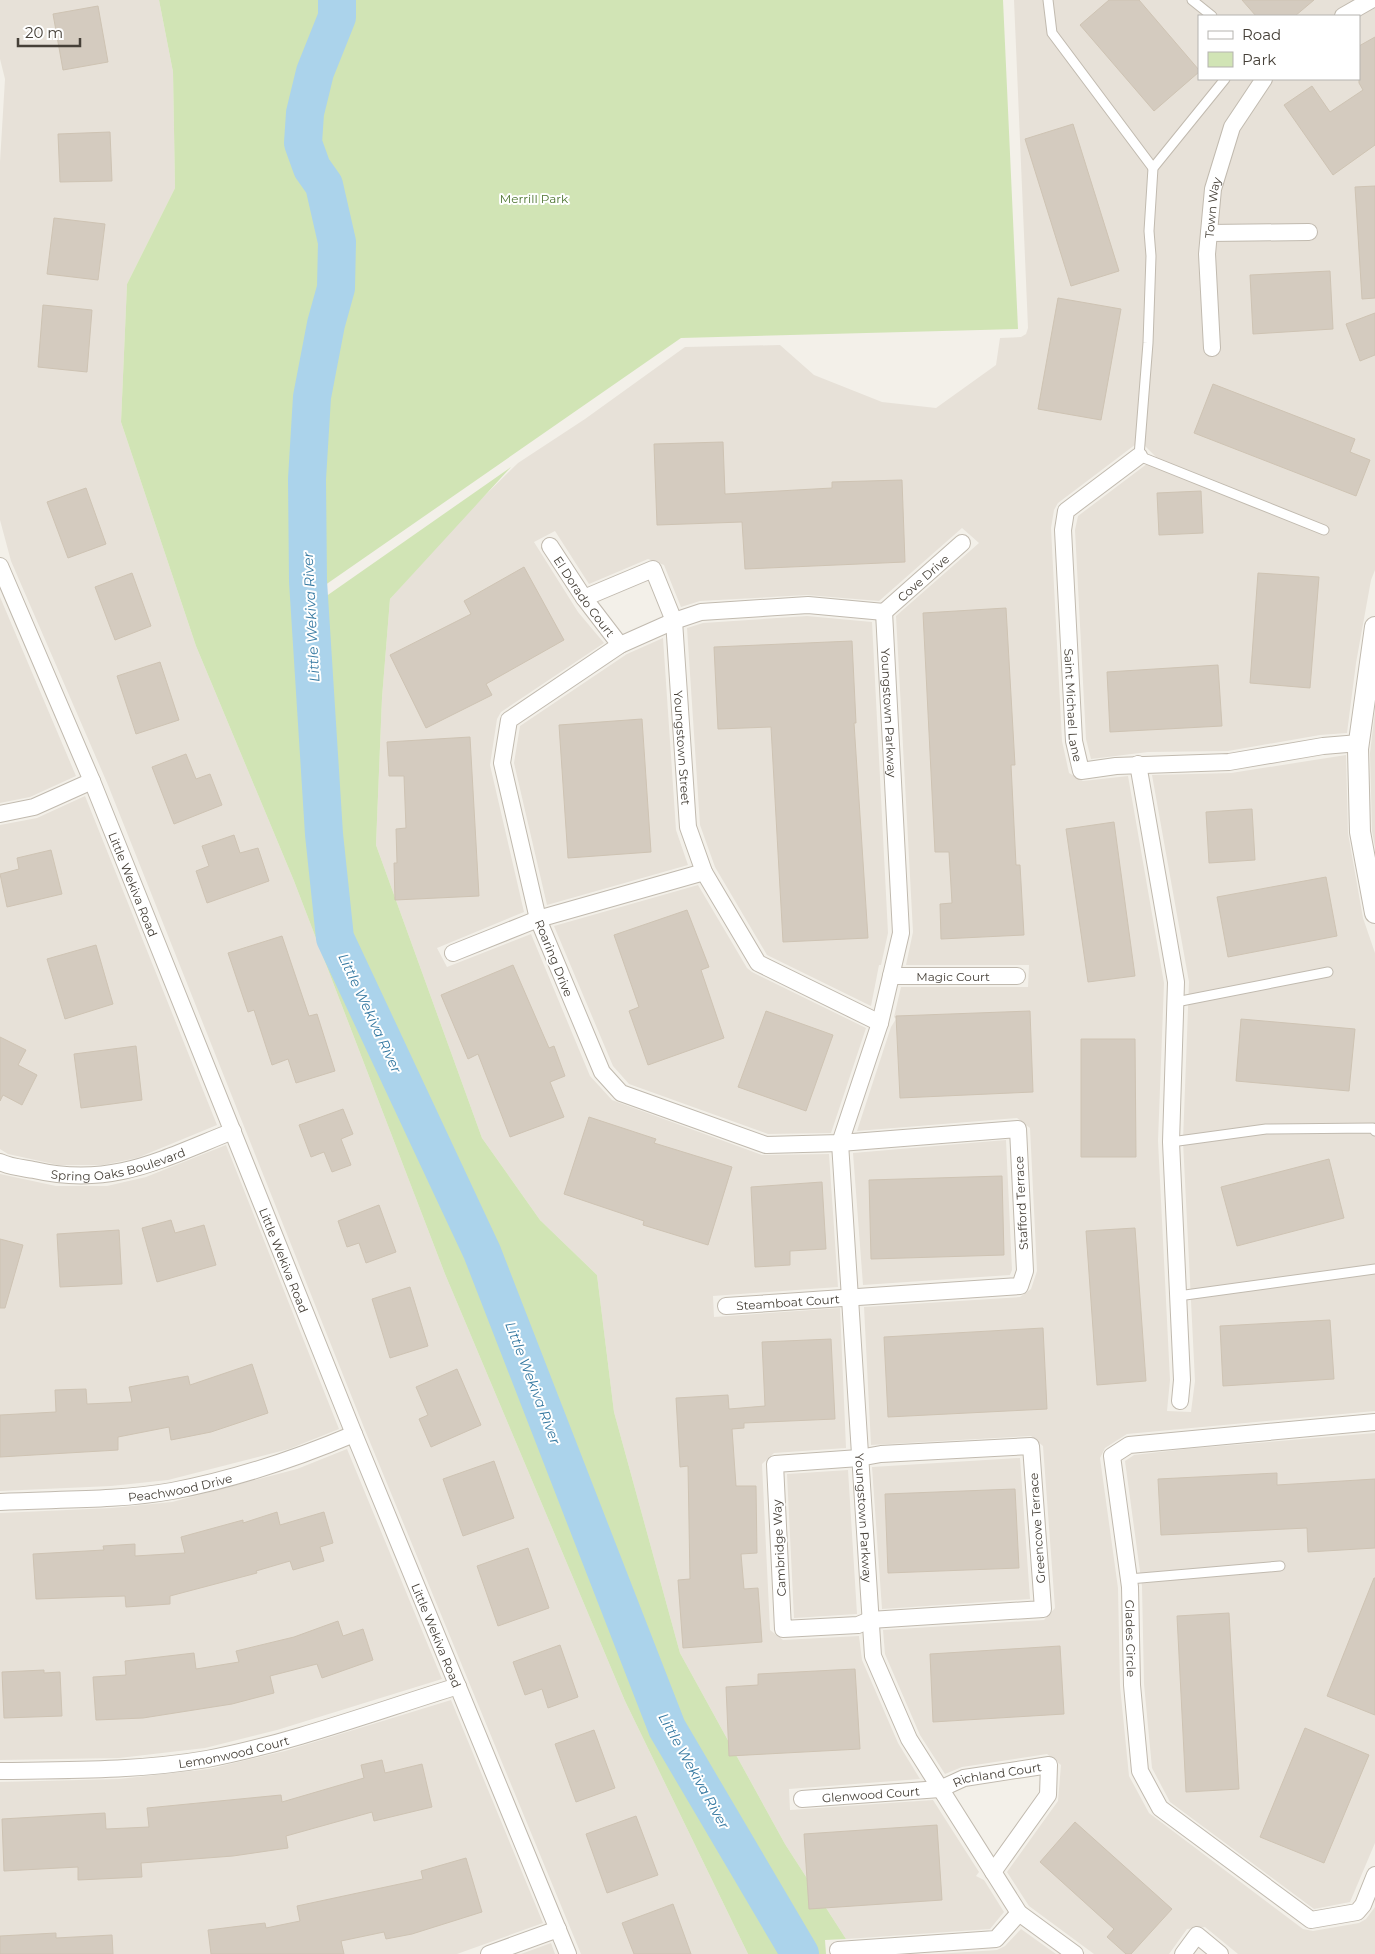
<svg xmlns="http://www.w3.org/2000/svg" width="1375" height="1954" font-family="Montserrat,sans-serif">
  <rect width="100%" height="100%" fill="#f3f0e9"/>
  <g fill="#e7e1d8" fill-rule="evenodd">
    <path d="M 0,0 L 159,0 L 173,72 L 175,188 L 127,284 L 121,422 L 196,646 L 294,881 L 445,1274 L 625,1701 L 748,1954 L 581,1954 L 365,1430 L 108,785 L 11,561 L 0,520 L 0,162 L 5,79 L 0,59 Z"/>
    <path d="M 1014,0 L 1375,0 L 1375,570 L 1371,580 L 1356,663 L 1347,733 L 1320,735 L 1228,751 L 1148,752 L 1091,759 L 1086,739 L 1075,530 L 1078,516 L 1156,457 L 1140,441 L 1058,503 L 1054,510 L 1051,528 L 1062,741 L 1069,773 L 1083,781 L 1128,776 L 1164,983 L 1158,1141 L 1170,1380 L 1167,1411 L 1191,1412 L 1195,1381 L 1183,1141 L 1189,982 L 1152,775 L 1231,773 L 1346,755 L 1348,833 L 1363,918 L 1375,953 L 1375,1411 L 1127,1434 L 1105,1448 L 1100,1458 L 1118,1588 L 1120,1686 L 1129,1776 L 1149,1813 L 1303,1929 L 1313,1931 L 1359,1923 L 1366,1919 L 1375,1907 L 1375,1954 L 1238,1954 L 1205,1927 L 1187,1929 L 1169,1954 L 1094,1954 L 1029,1906 L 1007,1872 L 1058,1801 L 1061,1765 L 1047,1754 L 962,1767 L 945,1774 L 920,1735 L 885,1654 L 883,1630 L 1044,1620 L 1055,1608 L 1043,1446 L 1031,1436 L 871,1445 L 864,1307 L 1020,1297 L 1031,1289 L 1037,1271 L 1030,1128 L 1017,1118 L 857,1131 L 891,1027 L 896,1019 L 894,1017 L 901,987 L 1028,987 L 1029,965 L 906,965 L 913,932 L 896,616 L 979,543 L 962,528 L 879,601 L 807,595 L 700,601 L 681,607 L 664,565 L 648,559 L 589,584 L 555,531 L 534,542 L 578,612 L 604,643 L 501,712 L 497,719 L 490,765 L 524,912 L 437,948 L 447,967 L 531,934 L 590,1076 L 612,1100 L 762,1155 L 829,1154 L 838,1287 L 713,1296 L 714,1317 L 840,1308 L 846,1448 L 774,1453 L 762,1464 L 770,1630 L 783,1640 L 859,1636 L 862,1660 L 898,1743 L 920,1779 L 789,1789 L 790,1810 L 933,1800 L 979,1872 L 976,1876 L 984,1880 L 1004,1912 L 990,1929 L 846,1939 L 785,1844 L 680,1653 L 614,1412 L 597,1275 L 540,1220 L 482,1138 L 376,845 L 382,698 L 390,599 L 461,519 L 518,463 L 585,419 L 685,347 L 780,345 L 814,375 L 882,402 L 936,408 L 996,365 L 1000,338 L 1021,337 L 1026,334 L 1028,328 ZM 1199,16 L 1359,16 L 1359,79 L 1199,79 Z"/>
    <path d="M 0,597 L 76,776 L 30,797 L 0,803 Z"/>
    <path d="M 807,616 L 872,622 L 888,933 L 881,965 L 879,965 L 871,1006 L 767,955 L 715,867 L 700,825 L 687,628 L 703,623 Z"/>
    <path d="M 663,638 L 676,830 L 688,865 L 547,905 L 514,763 L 520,726 L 627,654 Z"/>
    <path d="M 1375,711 L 1375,847 L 1372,831 L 1370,753 Z"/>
    <path d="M 85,796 L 217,1125 L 137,1158 L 103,1165 L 58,1165 L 8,1154 L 0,1149 L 0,825 L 37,818 Z"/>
    <path d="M 698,885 L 747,968 L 752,972 L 866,1028 L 831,1133 L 768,1134 L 629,1084 L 613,1066 L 554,926 Z"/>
    <path d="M 1006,1140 L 1012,1270 L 1010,1275 L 863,1285 L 853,1153 Z"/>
    <path d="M 226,1145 L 339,1429 L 289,1449 L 168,1480 L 111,1486 L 0,1491 L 0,1174 L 56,1186 L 107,1186 L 146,1177 Z"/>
    <path d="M 1375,1433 L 1375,1843 L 1350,1902 L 1314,1909 L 1170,1802 L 1152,1768 L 1144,1684 L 1142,1586 L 1125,1461 L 1134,1455 L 1185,1449 Z"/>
    <path d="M 347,1449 L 442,1679 L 277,1730 L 205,1748 L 119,1758 L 0,1760 L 0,1513 L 112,1508 L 172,1502 L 297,1469 Z"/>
    <path d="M 1020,1458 L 1030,1599 L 882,1609 L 872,1467 Z"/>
    <path d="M 848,1470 L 857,1614 L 794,1618 L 787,1474 Z"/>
    <path d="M 451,1700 L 543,1923 L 457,1954 L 0,1954 L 0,1782 L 119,1779 L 209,1769 L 285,1751 Z"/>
    <path d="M 1021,1929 L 1056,1954 L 936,1954 L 997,1950 L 1005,1946 Z"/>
    <path d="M 551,1943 L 555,1954 L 521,1954 Z"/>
  </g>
  <g fill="#d1e4b5">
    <path d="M 159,0 L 330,0 L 329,19 L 306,72 L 295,142 L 315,184 L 329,243 L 328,287 L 309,403 L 304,510 L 308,590 L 310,596 L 319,599 L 325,597 L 511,467 L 390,599 L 382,698 L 376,845 L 482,1138 L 540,1220 L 597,1275 L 614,1412 L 680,1653 L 785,1844 L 846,1939 L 825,1940 L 826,1954 L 748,1954 L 625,1701 L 445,1274 L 294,881 L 196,646 L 121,422 L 127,284 L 175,188 L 173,72 Z"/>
    <path d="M 340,0 L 1003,0 L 1018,329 L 681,338 L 318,590 L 314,510 L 320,403 L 338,288 L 340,242 L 325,181 L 306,143 L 316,73 L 340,21 Z"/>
  </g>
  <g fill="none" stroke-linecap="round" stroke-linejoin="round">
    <path stroke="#abd3eb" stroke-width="38" d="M 337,0 L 337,17 L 315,72 L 305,113 L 303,143 L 312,168 L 324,185 L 337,242 L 336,288 L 326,324 L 312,397 L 307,479 L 308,581 L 324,834 L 335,938 L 482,1252 L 667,1728 L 800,1954"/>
  </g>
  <g fill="#d4cbbf" stroke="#cec3b3">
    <path d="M 1109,0 L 1139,0 L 1199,70 L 1199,72 L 1154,111 L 1080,25 Z"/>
    <path d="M 1242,0 L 1314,0 L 1295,16 L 1256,16 Z"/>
    <path d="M 98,6 L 108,62 L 63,70 L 53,14 Z"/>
    <path d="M 1375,37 L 1375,145 L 1333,175 L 1284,105 L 1312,86 L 1330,112 L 1363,90 L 1359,83 L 1359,46 Z"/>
    <path d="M 1073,124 L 1119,271 L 1071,286 L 1025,139 Z"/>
    <path d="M 110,132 L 112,181 L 60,182 L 58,134 Z"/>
    <path d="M 1375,186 L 1375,298 L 1362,299 L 1355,187 Z"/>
    <path d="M 54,218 L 105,224 L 98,280 L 47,274 Z"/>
    <path d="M 1330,271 L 1333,329 L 1253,334 L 1250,275 Z"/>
    <path d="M 1058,298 L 1121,309 L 1101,420 L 1038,409 Z"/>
    <path d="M 43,305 L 92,310 L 87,372 L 38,367 Z"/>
    <path d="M 1375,313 L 1375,355 L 1360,361 L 1346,324 Z"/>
    <path d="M 1213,384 L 1355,439 L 1350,452 L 1370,460 L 1356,496 L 1194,433 Z"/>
    <path d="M 723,442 L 725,494 L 832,488 L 832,482 L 902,480 L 905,562 L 745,569 L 742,522 L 657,525 L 654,444 Z"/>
    <path d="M 86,488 L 106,544 L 68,558 L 47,502 Z"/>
    <path d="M 1201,491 L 1203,533 L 1159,535 L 1157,493 Z"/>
    <path d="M 524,567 L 564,640 L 486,684 L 492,695 L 426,728 L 390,655 L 471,614 L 464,601 Z"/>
    <path d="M 132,573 L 151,626 L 115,640 L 95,587 Z"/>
    <path d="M 1258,573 L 1319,577 L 1310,688 L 1250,683 Z"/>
    <path d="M 1006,608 L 1015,765 L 1011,765 L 1016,865 L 1020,865 L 1024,935 L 941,939 L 940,904 L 952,903 L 949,852 L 935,852 L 923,613 Z"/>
    <path d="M 852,641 L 856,723 L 854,723 L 868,938 L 783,942 L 771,727 L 718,729 L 714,647 Z"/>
    <path d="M 160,662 L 179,720 L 136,734 L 117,676 Z"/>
    <path d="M 1218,665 L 1222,726 L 1110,732 L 1107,672 Z"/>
    <path d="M 642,719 L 651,852 L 568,858 L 559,725 Z"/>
    <path d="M 470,737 L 479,896 L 395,900 L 394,863 L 397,863 L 396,829 L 406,828 L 404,776 L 389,776 L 387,742 Z"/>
    <path d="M 186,754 L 196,779 L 210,774 L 222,805 L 174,824 L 152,767 Z"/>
    <path d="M 1252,809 L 1255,860 L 1209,863 L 1206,812 Z"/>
    <path d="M 1114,822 L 1135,976 L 1088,982 L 1066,829 Z"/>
    <path d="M 234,835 L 240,853 L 258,848 L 269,881 L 207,903 L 196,871 L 209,866 L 202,846 Z"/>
    <path d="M 51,850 L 62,894 L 7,907 L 0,874 L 19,869 L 17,858 Z"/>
    <path d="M 1326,877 L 1337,936 L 1228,957 L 1217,897 Z"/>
    <path d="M 687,910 L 709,967 L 701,970 L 724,1038 L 648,1065 L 629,1011 L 639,1007 L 614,935 Z"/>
    <path d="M 282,936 L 309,1016 L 317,1014 L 335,1071 L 296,1083 L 288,1059 L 272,1065 L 254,1010 L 248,1012 L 228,953 Z"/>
    <path d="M 96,945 L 113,1004 L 65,1019 L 47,959 Z"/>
    <path d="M 513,965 L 549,1048 L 554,1046 L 565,1076 L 550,1082 L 564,1117 L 510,1137 L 478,1054 L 468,1059 L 441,995 Z"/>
    <path d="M 766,1011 L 833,1035 L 806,1111 L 738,1087 Z"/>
    <path d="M 1030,1011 L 1033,1092 L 900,1098 L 896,1016 Z"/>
    <path d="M 1241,1019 L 1355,1029 L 1349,1091 L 1236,1081 Z"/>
    <path d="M 0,1037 L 26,1050 L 18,1065 L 37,1075 L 22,1105 L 3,1095 L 0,1101 Z"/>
    <path d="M 1081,1039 L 1135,1039 L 1136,1157 L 1081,1157 Z"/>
    <path d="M 136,1046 L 142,1100 L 81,1108 L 74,1054 Z"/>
    <path d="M 343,1109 L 353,1134 L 341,1139 L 351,1165 L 332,1172 L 324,1152 L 311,1157 L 299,1125 Z"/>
    <path d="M 589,1117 L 656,1139 L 654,1143 L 732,1167 L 708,1245 L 643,1225 L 644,1221 L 564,1194 Z"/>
    <path d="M 1329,1159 L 1344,1218 L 1237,1246 L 1221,1187 Z"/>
    <path d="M 1002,1176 L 1004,1255 L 871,1259 L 869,1180 Z"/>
    <path d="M 822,1182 L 826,1249 L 790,1251 L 790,1265 L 755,1267 L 751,1187 Z"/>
    <path d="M 379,1205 L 396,1252 L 366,1263 L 359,1243 L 347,1247 L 338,1221 Z"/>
    <path d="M 171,1220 L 175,1233 L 204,1225 L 216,1265 L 157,1282 L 142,1228 Z"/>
    <path d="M 1135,1228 L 1146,1381 L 1097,1385 L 1086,1231 Z"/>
    <path d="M 119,1230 L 122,1284 L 60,1287 L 57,1234 Z"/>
    <path d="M 0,1239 L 23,1245 L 5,1308 L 0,1308 Z"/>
    <path d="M 410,1287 L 428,1346 L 390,1358 L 372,1299 Z"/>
    <path d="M 1330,1320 L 1334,1379 L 1223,1386 L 1220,1326 Z"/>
    <path d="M 1043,1328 L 1047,1409 L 888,1417 L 884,1337 Z"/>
    <path d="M 831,1339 L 835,1419 L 744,1423 L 744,1428 L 732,1429 L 736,1486 L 756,1486 L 757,1553 L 741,1554 L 744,1589 L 758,1588 L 762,1642 L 683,1648 L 678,1580 L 690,1579 L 688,1466 L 680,1467 L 676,1398 L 728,1395 L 729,1409 L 765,1406 L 762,1342 Z"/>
    <path d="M 252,1364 L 268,1413 L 211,1432 L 171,1440 L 169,1427 L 118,1437 L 118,1450 L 0,1457 L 0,1415 L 56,1412 L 55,1390 L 86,1389 L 87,1404 L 132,1402 L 129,1387 L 188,1376 L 190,1385 Z"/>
    <path d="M 457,1369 L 481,1425 L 431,1447 L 419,1419 L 428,1415 L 416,1387 Z"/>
    <path d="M 494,1461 L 514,1518 L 463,1536 L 443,1479 Z"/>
    <path d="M 1277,1473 L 1277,1485 L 1375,1479 L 1375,1548 L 1308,1552 L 1307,1528 L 1161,1535 L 1158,1479 Z"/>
    <path d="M 1015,1489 L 1019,1568 L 888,1573 L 885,1494 Z"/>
    <path d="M 277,1512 L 280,1525 L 324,1512 L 333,1543 L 320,1547 L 324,1561 L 293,1570 L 290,1561 L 256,1571 L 257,1573 L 170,1596 L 170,1604 L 126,1607 L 125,1596 L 36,1599 L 33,1554 L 104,1550 L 103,1546 L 135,1544 L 135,1556 L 185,1553 L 181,1537 L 243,1520 L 243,1523 Z"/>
    <path d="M 528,1548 L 549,1608 L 498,1626 L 477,1566 Z"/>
    <path d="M 1374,1578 L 1375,1578 L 1375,1715 L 1327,1696 Z"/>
    <path d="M 1229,1613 L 1239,1789 L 1186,1792 L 1177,1616 Z"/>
    <path d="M 338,1621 L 343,1636 L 363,1629 L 373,1660 L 322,1678 L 317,1664 L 270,1676 L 274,1693 L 232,1704 L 143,1718 L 96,1720 L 93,1677 L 126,1675 L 125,1661 L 194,1653 L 196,1669 L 239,1662 L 236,1651 L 294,1637 Z"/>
    <path d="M 560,1645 L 578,1697 L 548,1708 L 542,1689 L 525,1695 L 513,1662 Z"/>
    <path d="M 1060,1646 L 1064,1714 L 933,1722 L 930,1654 Z"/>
    <path d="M 855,1669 L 860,1749 L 729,1756 L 726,1687 L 758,1685 L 758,1674 Z"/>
    <path d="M 44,1670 L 44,1673 L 60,1672 L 62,1716 L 4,1718 L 2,1672 Z"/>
    <path d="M 1305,1728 L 1369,1755 L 1324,1863 L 1260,1837 Z"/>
    <path d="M 594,1730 L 615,1788 L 576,1802 L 555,1744 Z"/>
    <path d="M 382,1760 L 385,1773 L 422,1764 L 432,1807 L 374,1821 L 372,1812 L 286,1836 L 288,1848 L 233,1856 L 141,1863 L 142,1877 L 78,1880 L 78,1867 L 4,1871 L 2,1819 L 105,1813 L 106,1829 L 149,1827 L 147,1808 L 281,1795 L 282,1802 L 364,1778 L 361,1765 Z"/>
    <path d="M 636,1816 L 658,1875 L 607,1893 L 586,1834 Z"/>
    <path d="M 1075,1822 L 1172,1909 L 1131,1954 L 1126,1954 L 1107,1937 L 1114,1929 L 1040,1862 Z"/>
    <path d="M 937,1825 L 942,1900 L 809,1909 L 804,1834 Z"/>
    <path d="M 466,1858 L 482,1912 L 412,1934 L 386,1939 L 384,1932 L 341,1941 L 344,1954 L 211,1954 L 208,1930 L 265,1923 L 266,1928 L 300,1921 L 297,1906 L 423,1879 L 421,1871 Z"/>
    <path d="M 673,1904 L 691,1954 L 634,1954 L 622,1923 Z"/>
    <path d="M 56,1933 L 56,1938 L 112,1935 L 113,1954 L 0,1954 L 0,1936 Z"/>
  </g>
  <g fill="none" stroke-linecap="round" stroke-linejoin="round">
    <g stroke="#c1baaf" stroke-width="11">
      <g id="service">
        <path d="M 1048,0 L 1052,33 L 1153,168"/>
        <path d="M 1192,0 L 1212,16"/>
        <path d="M 1225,79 L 1153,168 L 1149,231 L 1151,256 L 1148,343 L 1139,456 L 1324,530"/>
        <path d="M 1176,1002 L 1328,972"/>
        <path d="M 1171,1142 L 1266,1129 L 1373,1128 L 1375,1131"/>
        <path d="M 1178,1296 L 1375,1269"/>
        <path d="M 1129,1579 L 1280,1566"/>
      </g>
    </g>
    <g stroke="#c1baaf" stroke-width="18">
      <g id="minor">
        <path d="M 1343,16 L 1371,0"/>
        <path d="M 1209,233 L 1309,232"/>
        <path id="s1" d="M 1212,348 L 1207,254 L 1213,189 L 1232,127 L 1264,79"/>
        <path id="s2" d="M 1139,456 L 1066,511 L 1063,530 L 1074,741 L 1081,771 L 1116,766 L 1229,762 L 1323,746 L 1359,743"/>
        <path id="s3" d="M 550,546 L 584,598 L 620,645"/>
        <path id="s4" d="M 0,566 L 92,781 L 354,1434 L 568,1954"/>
        <path id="s5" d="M 584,598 L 653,569 L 674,621 L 688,827 L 704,872 L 758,963 L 880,1023"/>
        <path id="s6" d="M 884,612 L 901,933 L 880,1023 L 840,1143 L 873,1656 L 909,1739 L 1019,1913 L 1075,1954"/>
        <path id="s7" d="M 884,612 L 962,543"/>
        <path d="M 1138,764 L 1176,982 L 1171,1142 L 1182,1380 L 1180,1401"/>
        <path d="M 0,814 L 34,807 L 92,781"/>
        <path d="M 453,953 L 538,919 L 704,872"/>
        <path id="s8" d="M 891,976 L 1017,976"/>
        <path id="s9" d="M 0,1162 C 10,1167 23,1168 34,1170 C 112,1188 162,1159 233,1131"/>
        <path id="s10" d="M 726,1306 L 1020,1286 L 1025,1271 L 1018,1129 L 840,1143 L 766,1145 L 621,1093 L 602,1072 L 538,919 L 502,763 L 509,720 L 620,645 L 674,621 L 701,612 L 808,605 L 884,612"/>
        <path id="s11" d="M 1375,1422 L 1129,1445 L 1112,1456 L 1130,1587 L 1132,1685 L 1140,1771 L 1160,1808 L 1311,1920 L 1357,1912 L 1363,1905 L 1375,1875"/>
        <path d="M 1031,1446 L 1043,1609 L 870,1620 L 858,1625 L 783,1629 L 775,1464 L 859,1458 L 881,1454 Z"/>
        <path id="s12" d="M 0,1502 C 56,1499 116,1501 172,1491 C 235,1479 295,1459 354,1434"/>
        <path id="s13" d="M 0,1771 C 69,1770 139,1771 207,1759 C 291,1743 377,1711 458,1686"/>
        <path id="s14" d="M 802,1799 L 940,1789 L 964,1778 L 1049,1765 L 1048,1795 L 993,1872"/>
        <path d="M 838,1950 L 996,1939 L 1019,1913"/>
        <path d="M 489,1954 L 558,1929"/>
        <path d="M 1183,1954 L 1197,1935 L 1220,1954"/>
      </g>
    </g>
    <g stroke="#c1baaf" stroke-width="22">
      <path id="tertiary" d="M 1375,627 L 1358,749 L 1360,832 L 1375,913"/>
    </g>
    <use href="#service" stroke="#fff" stroke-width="9"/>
    <use href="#minor" stroke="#fff" stroke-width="16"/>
    <use href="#tertiary" stroke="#fff" stroke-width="20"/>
  </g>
  <g text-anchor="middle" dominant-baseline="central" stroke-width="4" stroke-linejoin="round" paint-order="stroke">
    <g font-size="12" fill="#4c7430" stroke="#fff">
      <text x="534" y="198">Merrill Park</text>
    </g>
    <g font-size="12" fill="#464038" stroke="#fff">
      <text stroke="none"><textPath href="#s1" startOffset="141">Town Way</textPath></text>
      <text stroke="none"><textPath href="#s7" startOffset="52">Cove Drive</textPath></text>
      <text stroke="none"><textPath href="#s3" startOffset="61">El Dorado Court</textPath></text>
      <text stroke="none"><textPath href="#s2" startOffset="286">Saint Michael Lane</textPath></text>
      <text stroke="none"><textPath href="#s6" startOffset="101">Youngstown Parkway</textPath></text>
      <text stroke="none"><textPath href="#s5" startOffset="258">Youngstown Street</textPath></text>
      <text stroke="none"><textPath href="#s4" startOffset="345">Little Wekiva Road</textPath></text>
      <text transform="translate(554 958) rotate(68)">Roaring Drive</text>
      <text stroke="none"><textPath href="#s8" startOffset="62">Magic Court</textPath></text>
      <text stroke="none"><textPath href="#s9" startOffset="121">Spring Oaks Boulevard</textPath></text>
      <text transform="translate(1021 1203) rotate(-93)">Stafford Terrace</text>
      <text stroke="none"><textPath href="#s4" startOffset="750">Little Wekiva Road</textPath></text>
      <text stroke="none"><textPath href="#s10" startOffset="62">Steamboat Court</textPath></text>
      <text stroke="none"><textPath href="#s12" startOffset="181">Peachwood Drive</textPath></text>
      <text stroke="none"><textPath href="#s6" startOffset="916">Youngstown Parkway</textPath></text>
      <text transform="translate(1037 1528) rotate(-94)">Greencove Terrace</text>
      <text transform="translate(779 1548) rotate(-93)">Cambridge Way</text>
      <text stroke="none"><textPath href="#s4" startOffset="1155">Little Wekiva Road</textPath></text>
      <text stroke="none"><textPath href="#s11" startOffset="451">Glades Circle</textPath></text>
      <text stroke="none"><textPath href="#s13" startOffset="235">Lemonwood Court</textPath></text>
      <text stroke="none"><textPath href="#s14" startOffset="198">Richland Court</textPath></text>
      <text stroke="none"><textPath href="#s14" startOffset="69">Glenwood Court</textPath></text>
    </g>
    <g font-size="14" font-style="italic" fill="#377aa2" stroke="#fff">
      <text transform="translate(311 617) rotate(-93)">Little Wekiva River</text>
      <text transform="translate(370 1013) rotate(65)">Little Wekiva River</text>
      <text transform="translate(533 1383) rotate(69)">Little Wekiva River</text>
      <text transform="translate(694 1771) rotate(61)">Little Wekiva River</text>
    </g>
  </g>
  <rect x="1198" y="15" width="162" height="65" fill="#ffffff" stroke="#b5b3af"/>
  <rect x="1208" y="31" width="25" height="8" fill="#ffffff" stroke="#b5b3af"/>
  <text x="1242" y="40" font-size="15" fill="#464038">Road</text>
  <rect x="1208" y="52" width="25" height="15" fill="#d1e4b5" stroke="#b5b3af"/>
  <text x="1242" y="65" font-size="15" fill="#464038">Park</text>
  <path d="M18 38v8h62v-8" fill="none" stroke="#464038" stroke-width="2.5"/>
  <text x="25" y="38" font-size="15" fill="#464038" stroke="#ffffff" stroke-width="4" paint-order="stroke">20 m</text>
</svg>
